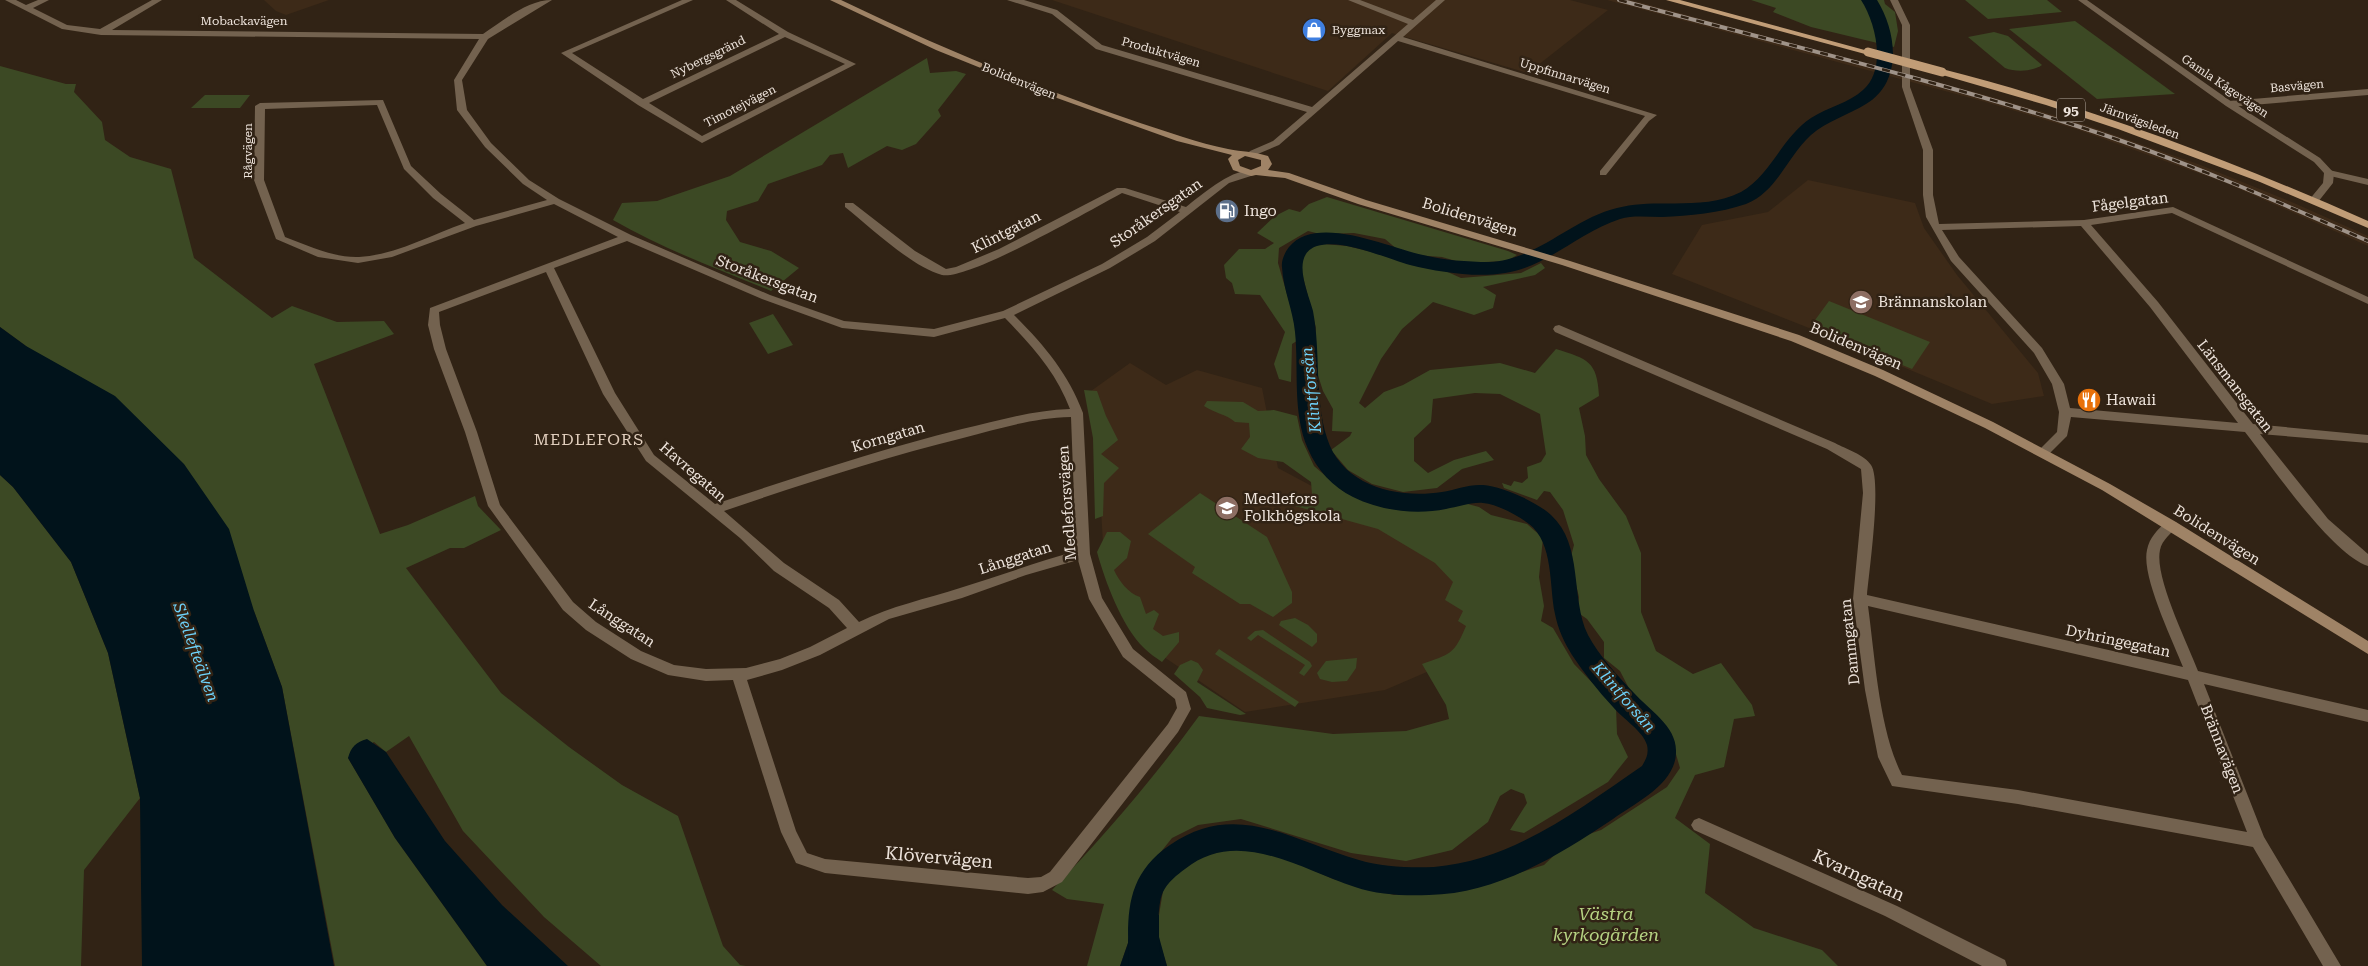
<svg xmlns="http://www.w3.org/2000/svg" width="2368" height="966" font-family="'Roboto Serif',serif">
  <rect width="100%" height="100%" fill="#312315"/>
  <g fill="#3d2a18">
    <path d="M 264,0 L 329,0 L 286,15 L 276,11 Z"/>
    <path d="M 1052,0 L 1570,0 L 1608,10 L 1528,73 L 1392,33 L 1328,91 Z"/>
    <path d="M 1607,0 L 1631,0 L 1985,95 L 2080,123 L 2198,164 L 2294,203 L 2368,236 L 2368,246 L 2226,183 L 2076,129 L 1982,101 Z"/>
    <path d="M 1808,180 L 1915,203 L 1924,228 L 1957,275 L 2038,373 L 2044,396 L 1992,404 L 1809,328 L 1672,274 L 1702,225 L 1768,212 Z"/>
    <path d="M 1130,363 L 1166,385 L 1197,370 L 1262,388 L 1278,468 L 1426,547 L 1495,616 L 1457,659 L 1385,690 L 1245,712 L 1164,657 L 1104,561 L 1098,457 L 1091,391 Z"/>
  </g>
  <g fill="#3c4924">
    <path d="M 1751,0 L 1884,0 L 1885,4 L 1895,12 L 1898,31 L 1894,47 L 1811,27 L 1773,12 L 1776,8 Z"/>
    <path d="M 1965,0 L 2047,0 L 2062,12 L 1988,19 Z"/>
    <path d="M 2075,21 L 2175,94 L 2097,99 L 2009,29 Z"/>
    <path d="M 1994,32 L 2008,36 L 2042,65 C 2032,72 2015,72 2005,68 L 1968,37 Z"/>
    <path d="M 927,58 L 930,73 L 956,71 L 966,74 L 938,110 L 941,116 L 916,144 L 902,150 L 887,146 L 848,168 L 843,153 L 830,155 L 822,165 L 768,184 L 758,201 L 727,211 L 726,220 L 740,242 L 771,251 L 799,268 L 771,291 C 718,269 663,249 613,220 L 622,203 L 657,201 L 730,176 Z"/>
    <path d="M 0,66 L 66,84 L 76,84 L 74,92 L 102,122 L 105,140 L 130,157 L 171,169 L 194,258 L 272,318 L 292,306 L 337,322 L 384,321 L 394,334 L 314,364 L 380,534 L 408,525 L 475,496 L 478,506 L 501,530 L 464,548 L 450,548 L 406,568 L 501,693 L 569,747 L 622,785 L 678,816 L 723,946 L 740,965 L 746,966 L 601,966 L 544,917 L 463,831 L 409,736 L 386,752 L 374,742 L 348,758 L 395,838 L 487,966 L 335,966 L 282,687 L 254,611 L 26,346 L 0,327 Z"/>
    <path d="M 205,95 L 250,95 L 240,108 L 191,108 Z"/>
    <path d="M 1327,197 L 1508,251 L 1517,255 L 1507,261 L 1463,263 L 1442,257 L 1416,255 L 1398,250 L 1385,239 L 1354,233 L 1320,234 L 1308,231 L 1279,248 L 1278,263 L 1300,339 L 1292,344 L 1291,382 L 1279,379 L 1274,364 L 1285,332 L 1260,295 L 1235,294 L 1232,283 L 1226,278 L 1224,265 L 1239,249 L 1265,249 L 1274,243 L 1257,233 L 1275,216 L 1289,209 L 1300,212 L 1309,204 Z"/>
    <path d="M 1323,244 L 1347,246 L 1441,269 L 1461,278 L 1521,273 L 1541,263 L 1545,268 L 1535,275 L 1483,287 L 1496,295 L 1493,308 L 1474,315 L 1433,302 L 1402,329 L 1381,359 L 1359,403 L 1365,408 L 1384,392 L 1403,385 L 1430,370 L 1500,363 L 1535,373 L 1556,349 C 1588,359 1597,361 1599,396 L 1579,408 L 1585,436 L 1586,455 L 1599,479 L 1626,516 L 1641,553 L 1641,612 L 1656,651 L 1693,674 L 1721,663 L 1752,705 L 1755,716 L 1734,719 L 1724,767 L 1695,775 L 1675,818 L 1710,844 L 1705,893 L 1754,928 L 1822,950 L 1838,966 L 1167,966 L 1158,937 L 1159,915 L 1164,885 L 1187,865 L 1224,845 L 1276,854 L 1333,879 L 1394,895 L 1442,890 L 1493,881 L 1544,865 L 1569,841 L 1601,830 L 1667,787 L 1680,768 L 1669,730 L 1635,700 L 1620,671 L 1604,658 L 1604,642 L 1587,619 L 1577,612 L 1579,597 L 1570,560 L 1574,545 L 1563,510 L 1550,492 L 1544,491 L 1537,500 L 1504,488 L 1502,483 L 1511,486 L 1514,481 L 1522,483 L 1528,478 L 1527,467 L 1541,462 L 1546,454 L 1540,414 L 1500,394 L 1475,393 L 1433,399 L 1431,422 L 1414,438 L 1414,461 L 1428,473 L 1454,460 L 1486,451 L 1494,460 L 1462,469 L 1437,488 L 1403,492 L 1372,484 L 1348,470 L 1331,450 L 1350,436 L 1352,432 L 1332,431 L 1333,409 L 1323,391 L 1315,366 L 1314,349 L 1316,328 L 1298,257 L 1305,247 Z"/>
    <path d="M 1829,301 L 1930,342 L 1912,369 L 1810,327 Z"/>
    <path d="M 773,314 L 793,345 L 768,354 L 749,323 Z"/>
    <path d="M 1084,390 L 1097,391 L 1106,416 L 1118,440 L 1101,454 L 1119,468 L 1104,483 L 1103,516 L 1095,519 L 1093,438 Z"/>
    <path d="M 1207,401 L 1243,402 L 1258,411 L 1274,410 L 1297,416 L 1302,440 L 1314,466 L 1343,491 L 1384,502 L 1394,509 L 1432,509 L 1464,503 L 1479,507 L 1491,515 L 1527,524 L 1543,538 L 1539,577 L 1544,606 L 1541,621 L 1553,628 L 1574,664 L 1616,707 L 1617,734 L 1628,757 L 1608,782 L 1524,833 L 1510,830 L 1527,803 L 1524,794 L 1511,789 L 1500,796 L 1488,822 L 1452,850 L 1406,861 L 1351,853 L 1241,819 L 1198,825 L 1172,838 L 1144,873 L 1133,912 L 1128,943 L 1120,966 L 1087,966 L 1104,904 L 1067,899 L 1052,890 C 1105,835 1154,778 1199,716 L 1333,734 L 1406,731 L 1449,719 L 1446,705 L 1422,664 C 1450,654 1454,655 1466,626 L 1458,621 L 1463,611 L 1445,600 L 1453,582 L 1435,563 L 1378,529 L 1295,506 L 1312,494 L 1311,482 L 1283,462 L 1258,458 L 1241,449 L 1250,437 L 1249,423 L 1235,422 C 1226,414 1214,413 1204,406 Z"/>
    <path d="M 0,475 L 13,487 L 71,562 L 108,653 L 140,798 L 84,870 L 81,966 L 0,966 Z"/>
    <path d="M 1200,493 L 1267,537 L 1292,592 L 1292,603 L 1273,617 L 1250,604 L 1240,604 L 1192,573 L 1195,567 L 1148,534 Z"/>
    <path d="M 1107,532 L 1120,532 L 1131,541 L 1127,558 L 1114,570 C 1119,581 1128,593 1140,597 L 1146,614 L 1154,610 L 1159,614 L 1153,629 L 1163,636 L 1179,632 L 1179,642 L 1162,662 C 1156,658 1149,653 1144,648 C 1122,627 1105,581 1097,552 Z"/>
    <path d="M 1295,618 L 1308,625 L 1317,634 L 1317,642 L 1312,647 L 1279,625 L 1281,621 Z"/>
    <path d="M 1263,630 L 1310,662 L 1312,666 L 1304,676 L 1299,673 L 1305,665 L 1258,635 L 1251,641 L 1247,638 L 1255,631 Z"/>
    <path d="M 1219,649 L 1299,702 L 1295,707 L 1215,654 Z"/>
    <path d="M 1357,658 L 1356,668 L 1347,681 L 1332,682 L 1320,679 L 1317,673 L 1326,661 Z"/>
    <path d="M 1191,660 L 1198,663 L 1203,670 L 1197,682 L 1246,714 L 1240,715 L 1207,708 L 1200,697 L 1174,674 L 1180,665 Z"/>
  </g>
  <g fill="#01131b">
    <path d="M 0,327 L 26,346 L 115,396 L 184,464 L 229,529 L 254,611 L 282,687 L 334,966 L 142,966 L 140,798 L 108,653 L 71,562 L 13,487 L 0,475 Z"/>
    <path d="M 367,739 L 386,752 L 445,841 L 502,905 L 568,966 L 487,966 L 395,838 L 348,758 C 351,747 356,742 367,739 Z"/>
    <path d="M 1133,912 L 1159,915 L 1159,937 L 1167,966 L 1120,966 L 1128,943 Z"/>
  </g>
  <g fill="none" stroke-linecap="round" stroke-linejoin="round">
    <path fill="#01131b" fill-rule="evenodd" d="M 1861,0 L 1877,0 C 1897,32 1903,82 1866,104 C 1848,115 1827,121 1811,135 C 1787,157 1777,192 1746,204 C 1720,213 1689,216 1662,217 C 1647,217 1633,215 1620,219 C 1579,232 1549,266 1505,273 C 1475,278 1439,272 1410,265 C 1385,258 1342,238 1317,246 C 1290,255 1308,292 1313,311 C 1321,353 1314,397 1327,438 C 1342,486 1397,499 1442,492 C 1455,490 1469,484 1483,485 C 1502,486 1537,502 1551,515 C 1584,545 1570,598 1588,635 C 1599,656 1618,676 1634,693 C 1649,710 1677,726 1676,752 C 1676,784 1635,803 1613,819 C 1558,856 1496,894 1429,895 C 1405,896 1378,895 1355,887 C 1301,870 1238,826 1185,869 C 1178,874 1167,883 1163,892 C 1155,910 1160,946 1161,966 L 1129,966 C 1127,917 1124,876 1170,845 C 1236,799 1293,841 1359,860 C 1382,867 1411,868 1434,867 C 1513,861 1579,809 1642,766 C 1646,759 1649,754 1647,745 C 1643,731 1623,719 1613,707 C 1598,691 1584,673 1572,655 C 1564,642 1558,629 1555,614 C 1549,586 1554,543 1529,524 C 1517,515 1497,504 1483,503 C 1471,502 1458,507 1446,509 C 1416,515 1381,511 1353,497 C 1333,487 1317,470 1308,449 C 1292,412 1299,371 1295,332 C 1293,310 1283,289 1282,267 C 1281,261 1285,252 1289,247 C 1316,213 1390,248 1423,255 C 1444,260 1467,262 1489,262 C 1538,260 1571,219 1617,208 C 1657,197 1702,212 1741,192 C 1771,175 1782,137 1811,118 C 1828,107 1849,103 1863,90 C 1887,69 1876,23 1861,0 Z"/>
    <g fill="#73624f" fill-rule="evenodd">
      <path d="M 5,0 L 16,0 L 26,5 L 38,0 L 49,0 L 33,8 L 67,25 L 100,29 L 152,0 L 162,0 L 112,30 L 483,34 C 503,21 527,0 552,0 L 488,39 L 462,80 L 467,110 L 491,143 L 529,180 L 559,199 L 631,235 L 770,295 L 844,321 L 934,329 L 1003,311 L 1102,264 L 1147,237 L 1180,212 L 1122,193 C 1092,209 968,281 942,275 C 912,267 870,227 845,207 L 845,203 L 853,203 L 915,251 L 946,269 L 956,267 L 999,249 L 1117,188 L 1125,188 L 1186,207 C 1202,195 1233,167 1254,171 L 1254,175 L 1229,183 L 1155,241 L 1110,268 L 1014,315 C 1044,345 1068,373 1083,413 L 1090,554 L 1102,598 L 1133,649 L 1186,692 L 1191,709 L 1178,732 L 1062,882 L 1043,892 L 1028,894 L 825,873 L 796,863 L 781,832 L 733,680 L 706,681 L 668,675 L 631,659 L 586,630 L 563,610 L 488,506 L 465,432 L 434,349 L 428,325 L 430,308 L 618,237 L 554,204 L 476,226 L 392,257 L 358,263 L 318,257 L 276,239 L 254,180 L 255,106 L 260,103 L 383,100 L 411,166 L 441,194 L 474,220 L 547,200 L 523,184 L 485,147 L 457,110 L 454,80 L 479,39 L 101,35 L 62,29 ZM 377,105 L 404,169 L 433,198 L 465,223 C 431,235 395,255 359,257 C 334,258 309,246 285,237 L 264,180 L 265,109 ZM 627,241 L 762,299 L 842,328 L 934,337 L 1005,318 C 1032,346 1056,372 1070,409 C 1033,410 998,421 962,429 C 878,450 797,477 715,504 L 654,455 L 615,393 L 554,268 ZM 546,272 L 603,394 L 646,461 L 740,538 L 774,571 L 829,608 L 847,628 L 810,647 L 780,659 L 746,668 L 706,669 L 674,665 L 641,651 L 596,622 L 573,602 L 500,505 L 477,432 L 446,349 L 440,325 L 439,312 ZM 1071,417 L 1076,551 C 1037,562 999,576 960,588 C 926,599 891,606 859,622 L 839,600 L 784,563 L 724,511 C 803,484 882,458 963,438 C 1001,428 1033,418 1071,417 ZM 1078,560 L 1089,599 L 1123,657 L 1175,699 L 1177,708 L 1168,724 L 1050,872 L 1041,877 L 1028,878 L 825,859 L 807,853 L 796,831 L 747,680 L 782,670 L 820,655 L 889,619 L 962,598 L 1026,575 Z"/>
      <path d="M 682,0 L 693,0 L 572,53 L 643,99 L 779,34 L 726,0 L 736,0 L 788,32 L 856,64 L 702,143 L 638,105 L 561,53 ZM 785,37 L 845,64 L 702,136 L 649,103 Z"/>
      <path d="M 1007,0 L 1024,0 L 1057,10 L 1102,45 L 1312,107 L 1408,24 L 1348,0 L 1360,0 L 1413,20 L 1436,0 L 1445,0 L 1403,37 L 1657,115 L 1649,121 L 1606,175 L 1600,175 L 1600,171 L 1645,116 L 1398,41 L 1279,145 L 1253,156 L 1248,153 L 1250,151 L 1273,141 L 1307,112 L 1096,49 L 1052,14 Z"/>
      <path d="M 1890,0 L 1898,0 L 1910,25 L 1910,87 L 1933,150 L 1933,195 L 1939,224 L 2084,220 L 2173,207 L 2368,297 L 2368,304 L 2172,213 L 2091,225 L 2158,302 L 2253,424 L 2368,435 L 2368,443 L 2260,434 L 2328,519 L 2368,554 L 2368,566 C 2331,554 2271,465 2245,432 L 2071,417 L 2067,436 L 2047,456 L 2039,456 L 2037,453 L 2039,450 L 2057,432 L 2059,412 L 2052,384 L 2034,353 L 1951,261 L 1926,217 L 1923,195 L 1923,150 L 1902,87 L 1902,25 ZM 2081,226 L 2150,307 L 2238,423 L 2070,408 L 2064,384 L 2042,348 L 1959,257 L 1942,230 Z"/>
      <path d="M 2368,89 L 2368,95 L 2229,107 L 2224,104 L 2229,101 Z"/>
      <path d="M 2329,170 L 2368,179 L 2368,185 L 2326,175 L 2326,171 Z"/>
      <path d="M 1559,325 L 1835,443 C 1846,449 1865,455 1871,465 C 1882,481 1869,572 1867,595 L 2183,667 C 2173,641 2141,576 2147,550 C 2149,538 2158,529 2166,522 L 2176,522 L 2177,525 C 2172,534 2162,539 2160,550 C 2154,577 2188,644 2198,671 L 2368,710 L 2368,722 L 2204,684 L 2264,837 L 2341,966 L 2323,966 L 2253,847 L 2018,804 L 1892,786 L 1878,757 L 1865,690 L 1853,599 L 1863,493 L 1861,469 L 1827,449 L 1555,332 L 1553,329 L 1555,326 ZM 1868,606 L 2188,680 L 2247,832 L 2018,790 L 1902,775 C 1879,730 1875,657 1868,606 Z"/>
      <path d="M 1699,818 L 1897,906 L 2005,960 L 2007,966 L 1982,966 L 1885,916 L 1694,830 L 1691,825 L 1694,820 Z"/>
    </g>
    <path fill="#73624f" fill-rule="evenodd" d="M 2078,0 L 2087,0 L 2232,102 L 2320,158 L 2334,173 L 2333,183 L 2318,202 L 2310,202 L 2309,200 L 2323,183 L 2324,173 L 2314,162 L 2226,106 Z"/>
    <path fill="#9f8366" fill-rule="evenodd" d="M 830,0 L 841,0 C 951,53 1066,100 1183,137 C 1198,142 1213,146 1228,149 C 1243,152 1252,151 1268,156 L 1272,164 L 1268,170 L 1289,173 L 1366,200 L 1570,261 L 1799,335 L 1883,370 L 1993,422 L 2110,484 L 2176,522 L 2368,641 L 2368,654 L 2102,490 L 1985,428 L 1875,376 L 1791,341 L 1562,265 L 1358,204 L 1285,178 L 1256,175 L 1251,176 L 1233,170 L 1228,159 L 1232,155 L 1177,141 L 1043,93 L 936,50 ZM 1245,156 L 1261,160 L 1261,166 L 1251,170 L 1240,166 L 1238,160 Z"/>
    <g fill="#c19d77" fill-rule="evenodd">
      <path d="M 1666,0 L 1680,0 L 1872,52 L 1865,54 Z"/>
      <path d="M 1942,69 C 2088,106 2230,160 2368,221 L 2368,228 L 2260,182 L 2118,129 L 2046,105 L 1939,74 L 1939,70 Z"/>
    </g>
    <g stroke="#9f9389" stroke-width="4">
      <path id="rail" d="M 1619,0 C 1772,41 1927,78 2077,126 C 2177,158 2272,199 2368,241"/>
    </g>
    <use href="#rail" stroke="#312315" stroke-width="2.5" stroke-dasharray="8" stroke-linecap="butt"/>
    <path stroke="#c19d77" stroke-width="9" d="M 1868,52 L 1942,72"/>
  </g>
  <defs>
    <g id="shop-disc" transform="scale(1.25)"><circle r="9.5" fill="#3f7fe0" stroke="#312315"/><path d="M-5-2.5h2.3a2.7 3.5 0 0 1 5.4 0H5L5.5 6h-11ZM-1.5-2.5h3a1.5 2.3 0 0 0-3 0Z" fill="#fff"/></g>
    <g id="fuel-disc" transform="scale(1.25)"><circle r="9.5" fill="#5c6f8a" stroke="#312315"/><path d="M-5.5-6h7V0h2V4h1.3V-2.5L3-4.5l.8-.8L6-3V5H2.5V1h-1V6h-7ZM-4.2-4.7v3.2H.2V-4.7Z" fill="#fff"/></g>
    <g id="school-disc" transform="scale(1.25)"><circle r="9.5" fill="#8d6e63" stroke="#312315"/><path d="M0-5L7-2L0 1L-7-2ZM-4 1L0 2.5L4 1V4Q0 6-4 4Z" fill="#fff"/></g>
    <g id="restaurant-disc" transform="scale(1.25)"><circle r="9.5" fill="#e8710a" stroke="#312315"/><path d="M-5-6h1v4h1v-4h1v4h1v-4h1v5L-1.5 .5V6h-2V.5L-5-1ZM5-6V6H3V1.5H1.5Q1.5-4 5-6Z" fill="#fff"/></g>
  </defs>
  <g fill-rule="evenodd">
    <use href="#shop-disc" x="1314" y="30"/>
    <use href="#fuel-disc" x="1227" y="211"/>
    <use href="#school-disc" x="1861" y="302"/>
    <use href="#restaurant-disc" x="2089" y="400"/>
    <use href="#school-disc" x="1227" y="508"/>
  </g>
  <g text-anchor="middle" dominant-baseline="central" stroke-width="5" stroke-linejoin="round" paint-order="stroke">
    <g font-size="12" fill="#eee4dc" stroke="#312315">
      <text x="244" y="21">Mobackavägen</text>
      <text transform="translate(1161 52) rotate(16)">Produktvägen</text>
      <text transform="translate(708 57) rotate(-26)">Nybergsgränd</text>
      <text transform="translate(1565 76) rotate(17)">Uppfinnarvägen</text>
      <text transform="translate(1019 81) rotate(22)">Bolidenvägen</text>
      <text transform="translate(2225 86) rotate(34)">Gamla Kågevägen</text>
      <text transform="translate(2297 86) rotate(-5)">Basvägen</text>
      <text transform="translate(740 106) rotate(-27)">Timotejvägen</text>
      <text transform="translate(2140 121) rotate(20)">Järnvägsleden</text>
      <text transform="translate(248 151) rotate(-90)">Rågvägen</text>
    </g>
    <g font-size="12" fill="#eee4dc" stroke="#312315" text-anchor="start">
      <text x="1332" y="30">Byggmax</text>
    </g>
    <rect fill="#312315" stroke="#b5aaa0" stroke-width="1" x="2057" y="98.5" width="28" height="23" rx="4"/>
    <g font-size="14" font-weight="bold" fill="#eee4dc">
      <text x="2071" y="110">95</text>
    </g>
    <g font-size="15" fill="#eee4dc" stroke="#312315">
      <text transform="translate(2130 202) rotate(-7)">Fågelgatan</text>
      <text transform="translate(1156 213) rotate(-35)">Storåkersgatan</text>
      <text transform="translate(1470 217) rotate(17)">Bolidenvägen</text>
      <text transform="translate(1006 232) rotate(-27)">Klintgatan</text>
      <text transform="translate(767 279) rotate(21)">Storåkersgatan</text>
      <text transform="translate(1856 346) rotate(23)">Bolidenvägen</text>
      <text transform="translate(2235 386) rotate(52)">Länsmansgatan</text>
      <text transform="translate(888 437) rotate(-16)">Korngatan</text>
      <text transform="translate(693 472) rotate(41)">Havregatan</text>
      <text transform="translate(1067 503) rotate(-94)">Medleforsvägen</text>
      <text transform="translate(2217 535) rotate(32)">Bolidenvägen</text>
      <text transform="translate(1015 558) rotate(-18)">Långgatan</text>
      <text transform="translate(622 623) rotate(33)">Långgatan</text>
      <text transform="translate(2118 641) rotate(12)">Dyhringegatan</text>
      <text transform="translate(1850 642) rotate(-96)">Dammgatan</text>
      <text transform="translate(2222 749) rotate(69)">Brännavägen</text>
    </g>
    <g font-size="15" fill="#eee4dc" stroke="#312315" text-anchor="start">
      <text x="1244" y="211">Ingo</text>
      <text x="1878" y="302">Brännanskolan</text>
      <text x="2106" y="400">Hawaii</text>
      <text x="1244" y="499">Medlefors<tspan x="1244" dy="17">Folkhögskola</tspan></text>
    </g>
    <g font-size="16" font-style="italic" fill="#6ed3fb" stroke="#312315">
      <text transform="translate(1311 390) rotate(-96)">Klintforsån</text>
      <text transform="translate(196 652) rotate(70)">Skellefteälven</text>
      <text transform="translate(1624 697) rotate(49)">Klintforsån</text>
    </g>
    <g font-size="16" letter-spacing="1" fill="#e1cebd" stroke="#312315">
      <text x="589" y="439">MEDLEFORS</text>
    </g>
    <g font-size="18" fill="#eee4dc" stroke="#312315">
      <text transform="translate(939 857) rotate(5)">Klövervägen</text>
      <text transform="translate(1859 875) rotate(25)">Kvarngatan</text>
    </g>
    <g font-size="18" font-style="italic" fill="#b5d282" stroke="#312315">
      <text x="1606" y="913">Västra<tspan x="1606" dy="21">kyrkogården</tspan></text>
    </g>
  </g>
</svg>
